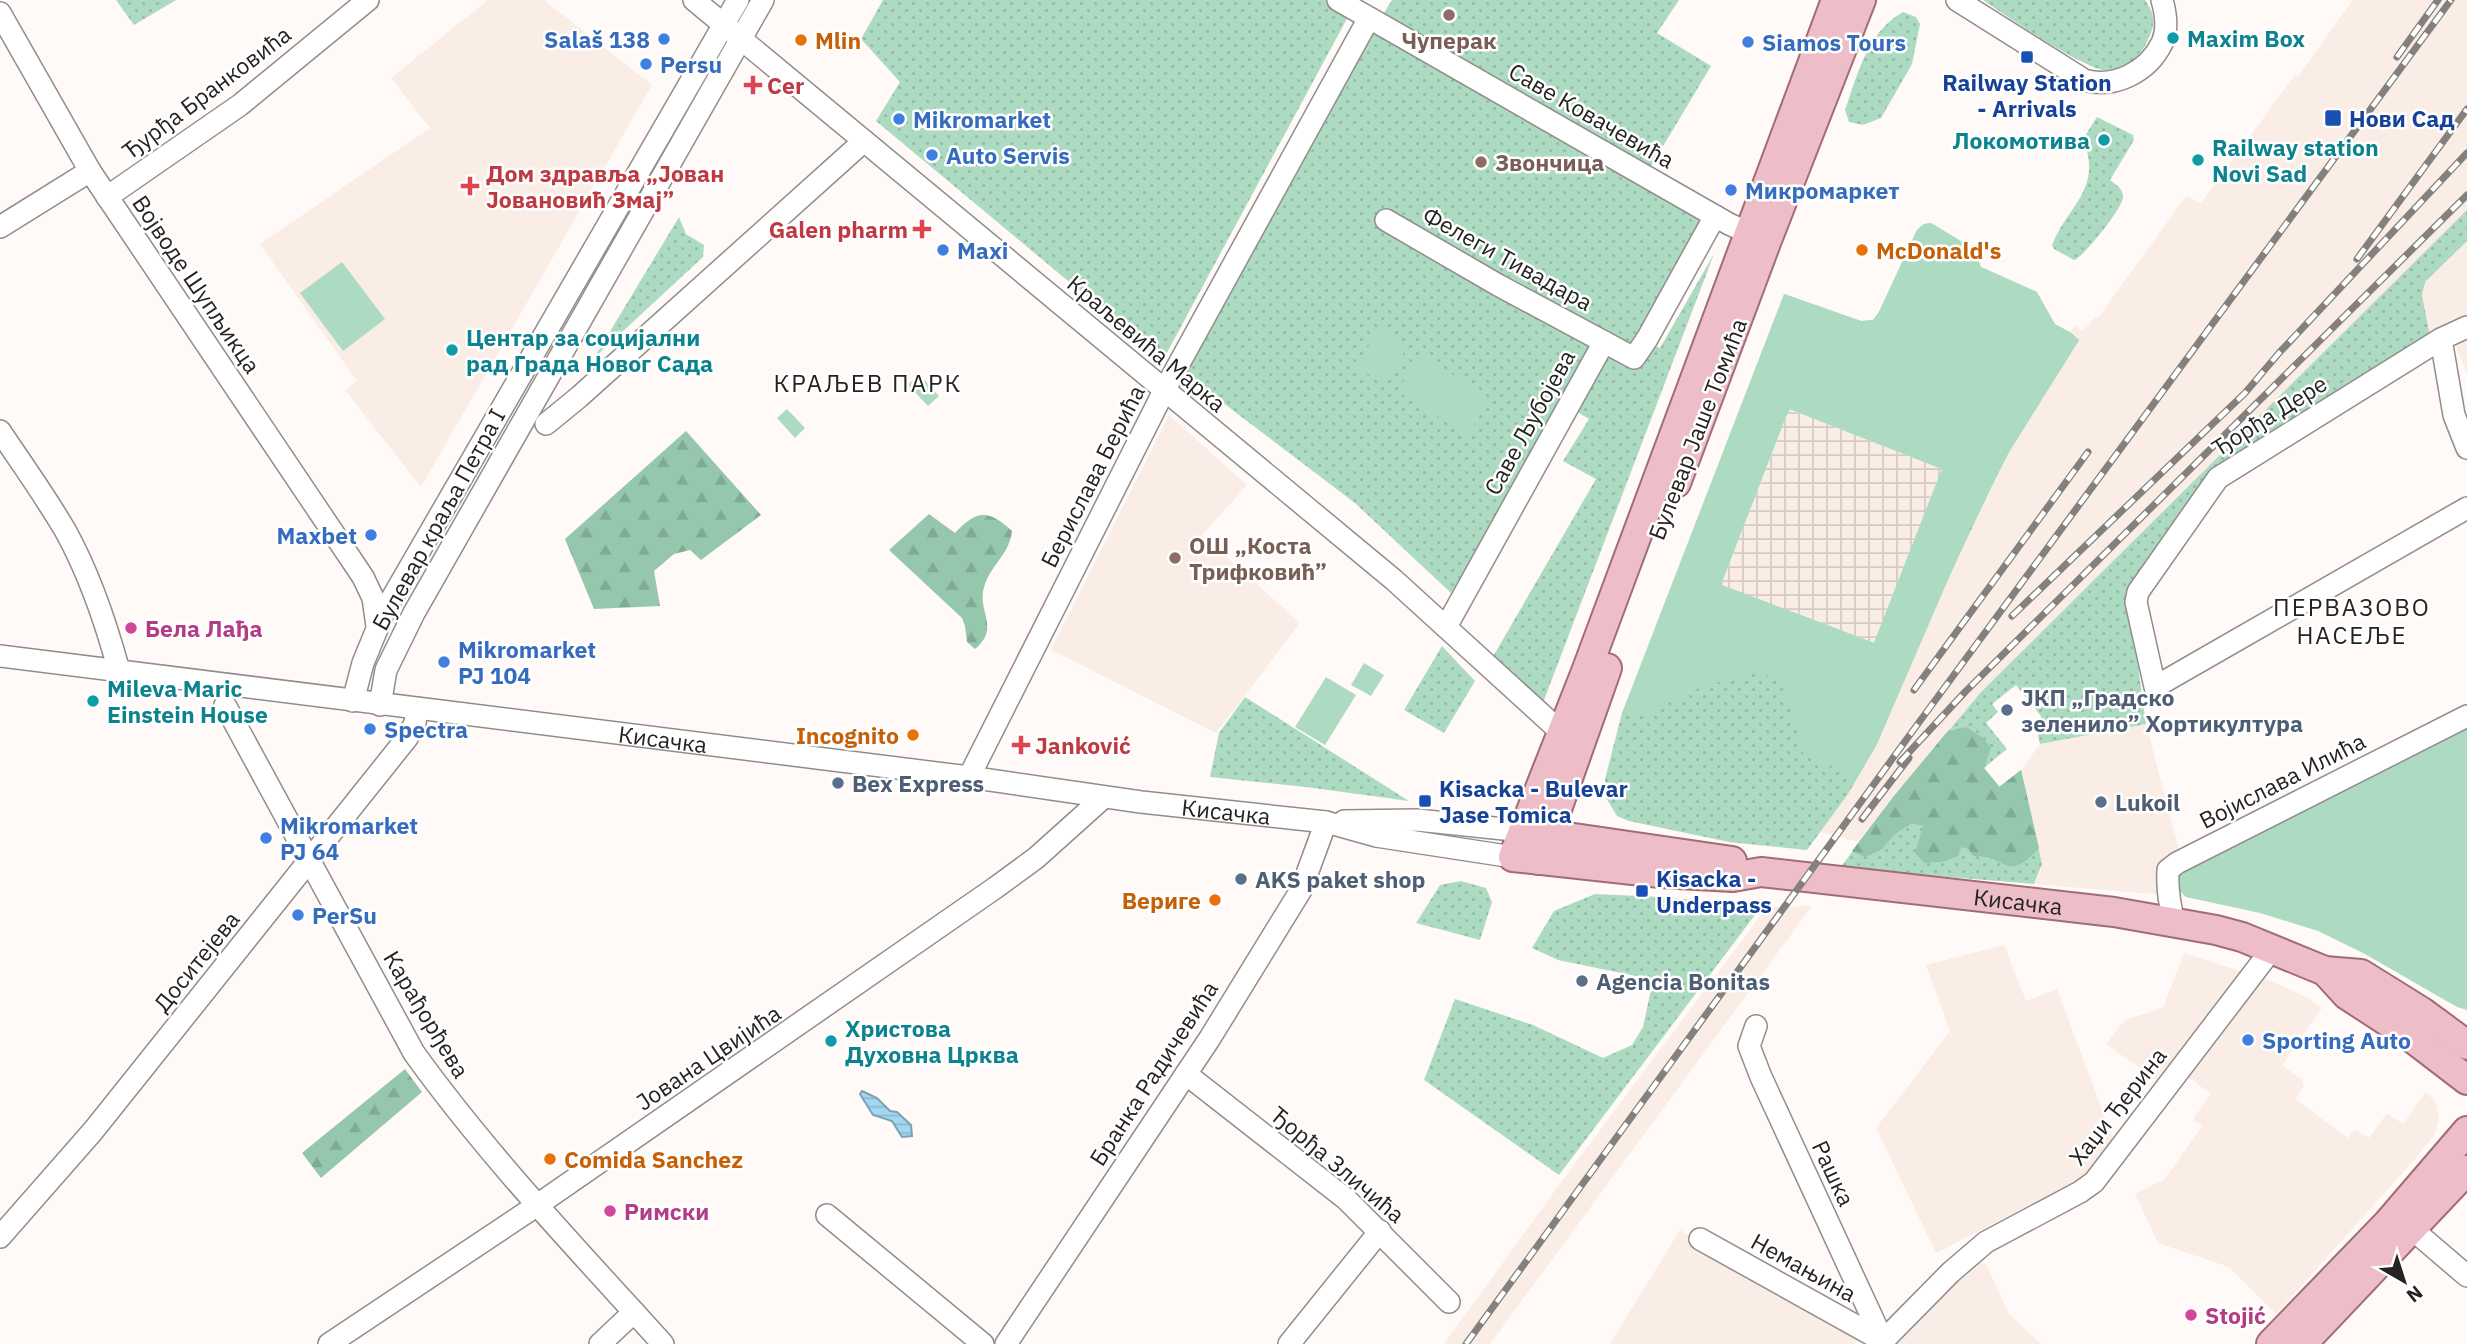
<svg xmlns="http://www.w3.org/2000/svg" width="2467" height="1344" font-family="'IBM Plex Sans',sans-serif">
  <defs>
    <pattern id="industrial-grid" width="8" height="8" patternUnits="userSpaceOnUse" patternTransform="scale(1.75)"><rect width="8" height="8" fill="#f9ede6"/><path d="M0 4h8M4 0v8" fill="none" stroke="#d5cbc5"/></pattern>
    <pattern id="grass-dots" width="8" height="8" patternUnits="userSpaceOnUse" patternTransform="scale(1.75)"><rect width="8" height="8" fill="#acdbc2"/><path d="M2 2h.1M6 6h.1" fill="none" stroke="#94bca6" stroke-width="1.8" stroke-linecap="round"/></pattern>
    <pattern id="forest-firs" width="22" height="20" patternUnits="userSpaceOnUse" patternTransform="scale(1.75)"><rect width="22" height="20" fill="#94c7ac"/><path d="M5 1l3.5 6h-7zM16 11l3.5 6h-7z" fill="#7fab94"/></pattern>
    <pattern id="water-rules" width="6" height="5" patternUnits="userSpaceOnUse" patternTransform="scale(1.75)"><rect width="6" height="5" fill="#a3d7f2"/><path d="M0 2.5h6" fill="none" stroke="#8cb8cf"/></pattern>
  </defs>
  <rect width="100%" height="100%" fill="#fffaf7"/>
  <g fill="#f9ede6">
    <path d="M 488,0 L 544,0 L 652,85 L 421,487 L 345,390 L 357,381 L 260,244 L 430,128 L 391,78 Z"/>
    <path d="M 2353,0 L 2467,0 L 2467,211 L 1981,692 L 1894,796 L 1859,842 L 1820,832 L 1848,794 L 1970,529 L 2009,452 L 2079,340 L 2070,332 L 2075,326 L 2083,331 L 2095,317 L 2098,318 L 2186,196 L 2201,203 L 2295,75 L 2298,76 Z"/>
    <path d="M 2467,241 L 2467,373 L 2454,341 L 2430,336 L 2422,295 L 2425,281 Z"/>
    <path d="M 1169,415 L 1247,485 L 1202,535 L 1300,623 L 1216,733 L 1051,650 Z"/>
    <path d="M 2146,724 L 2184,869 L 2178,889 L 2186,897 L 2034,884 L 2041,871 L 2021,770 L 2040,744 Z"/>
    <path d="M 1812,906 L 1490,1344 L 1444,1344 L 1562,1181 L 1767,907 Z"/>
    <path d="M 2004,945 L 2026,1001 L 2057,989 L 2113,1139 L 2086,1176 L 1936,1253 L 1876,1128 L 1950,1031 L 1926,965 Z"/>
    <path d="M 2184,953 L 2246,973 L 2159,1082 L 2106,1044 L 2125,1020 L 2163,1008 Z"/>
    <path d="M 2262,977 L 2308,998 L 2322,1008 L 2282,1065 L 2302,1080 L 2304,1086 L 2295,1099 L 2348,1138 L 2355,1129 L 2369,1138 L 2387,1113 L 2403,1124 L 2426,1092 L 2436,1103 L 2439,1120 L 2434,1135 L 2416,1158 L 2276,1314 L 2229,1267 L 2158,1243 L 2135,1194 L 2165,1179 L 2202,1126 L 2193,1119 L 2211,1094 L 2184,1074 Z"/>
    <path d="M 1680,1230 L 1859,1338 L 1854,1344 L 1610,1344 Z"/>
    <path d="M 1973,1263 L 1986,1264 L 2009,1314 L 2041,1344 L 1893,1344 Z"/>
  </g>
  <path fill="url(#industrial-grid)" d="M 1789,409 L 1942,469 L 1874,643 L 1721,585 Z"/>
  <g fill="url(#grass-dots)">
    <path d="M 116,0 L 176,0 L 134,25 Z"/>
    <path d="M 883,0 L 1357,0 L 1163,360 L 876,121 L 900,82 L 861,39 Z"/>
    <path d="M 1392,0 L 1679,0 L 1657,33 L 1711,66 L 1650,168 L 1384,13 Z"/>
    <path d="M 1983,0 L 2145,0 C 2157,17 2155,26 2146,44 C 2139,57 2124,71 2109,71 C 2085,71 2005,15 1983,0 Z"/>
    <path d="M 1903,12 L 1916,17 L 1920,24 L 1912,64 L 1881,118 L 1863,125 L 1849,122 L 1845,110 C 1858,74 1867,32 1903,12 Z"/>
    <path d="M 1375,28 L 1705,222 L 1631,349 L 1603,334 L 1451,593 L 1355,503 L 1185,374 Z"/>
    <path d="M 2097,117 L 2133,135 L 2134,140 L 2110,180 C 2116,185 2124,189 2123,198 C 2122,208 2084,257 2074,260 L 2054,249 L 2052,245 C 2069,204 2103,189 2083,139 Z"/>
    <path d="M 2467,210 L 2467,241 L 2425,282 L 2422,295 L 2430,336 L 2254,445 L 2128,593 L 2146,724 L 2040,744 L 2036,726 L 2041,716 L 2016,685 L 1992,704 L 1998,712 L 1986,723 L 2007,749 L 1984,768 L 2000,787 L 2021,770 L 2042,864 L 2034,884 L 1840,868 L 1894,796 L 1981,692 Z"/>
    <path d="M 679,217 L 686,234 L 704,245 L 703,257 L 594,358 Z"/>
    <path d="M 1931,223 L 1974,249 L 1981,267 L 2037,292 L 1979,390 L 2070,332 L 2079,340 L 2009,452 L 1997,475 L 1925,628 L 1877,744 L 1848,794 L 1807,850 L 1729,842 L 1629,821 L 1617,816 L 1606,798 L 1605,779 L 1622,713 L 1723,580 L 1722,585 L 1874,643 L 1942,469 L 1790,409 L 1786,417 L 1784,294 L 1861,321 L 1873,320 L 1879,312 L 1917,230 L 1924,224 Z"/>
    <path d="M 1714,254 L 1541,708 L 1491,660 L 1596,479 L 1563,461 L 1589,419 L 1574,410 L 1609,352 L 1635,366 L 1649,357 L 1653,345 L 1660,348 Z"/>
    <path d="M 1442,646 L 1475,681 L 1444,733 L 1404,710 Z"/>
    <path d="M 1245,697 L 1409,801 L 1306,787 L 1210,777 L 1219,733 Z"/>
    <path d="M 1461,881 L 1486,888 L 1492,902 L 1480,940 L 1416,923 L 1440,885 Z"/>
    <path d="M 1595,894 L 1663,897 L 1761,907 L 1559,1175 L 1424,1080 L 1455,999 L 1533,1025 L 1603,1058 L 1632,1045 L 1643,1027 L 1652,985 L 1641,977 L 1558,960 L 1532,948 L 1554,911 Z"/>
  </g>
  <g fill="url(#forest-firs)">
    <path d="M 686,431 L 761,515 L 701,560 L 690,550 L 674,554 L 654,571 L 660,606 L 594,609 L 565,539 Z"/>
    <path d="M 929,514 L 955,533 C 977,510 988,509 1012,531 C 1010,553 992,564 985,584 C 975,611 1002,627 975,649 L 967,642 L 965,626 L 962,618 L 889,550 Z"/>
    <path d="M 1966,727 L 1982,737 L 1991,748 L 1984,768 L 1999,787 L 2021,770 L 2039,848 C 2006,885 2007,854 1973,856 L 1969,849 L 1961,847 L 1958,856 L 1942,862 L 1924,863 L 1915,853 L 1923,826 L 1912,823 L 1895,834 L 1881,850 L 1865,857 L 1852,851 L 1894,796 L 1947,732 Z"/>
    <path d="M 405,1069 L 422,1092 L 321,1178 L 302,1153 Z"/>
  </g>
  <g fill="#acdbc2" fill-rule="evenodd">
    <path d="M 1931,223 L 1974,249 L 1981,267 L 2037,292 L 2055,324 L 2070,332 L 2079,340 L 2009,452 L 1970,529 L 1877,744 L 1857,778 L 1803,753 L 1783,683 L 1759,672 L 1703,686 L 1639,717 L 1622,713 L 1784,294 L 1861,321 L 1873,320 L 1879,312 L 1917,230 L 1924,224 ZM 1789,409 L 1942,469 L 1874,643 L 1721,585 Z"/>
    <path d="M 342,262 L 385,319 L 343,351 L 300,293 Z"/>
    <path d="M 1381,329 L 1408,347 L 1382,383 L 1355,366 Z"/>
    <path d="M 1422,354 L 1490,400 L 1467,435 L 1397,391 Z"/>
    <path d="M 919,374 L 939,396 L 928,406 L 908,385 Z"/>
    <path d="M 787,409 L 805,428 L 795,438 L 777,418 Z"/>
    <path d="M 1364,663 L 1384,675 L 1371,696 L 1351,685 Z"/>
    <path d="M 1326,677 L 1356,695 L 1325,745 L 1295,727 Z"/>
    <path d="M 2467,727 L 2467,1010 L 2457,1007 L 2363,953 L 2318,931 L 2260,913 L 2186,897 L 2178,889 L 2177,878 L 2184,869 Z"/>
  </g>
  <path fill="url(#water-rules)" stroke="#7da1b4" stroke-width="2" d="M 862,1091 L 877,1098 L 890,1111 L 897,1112 L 911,1125 L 912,1136 L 902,1137 L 892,1121 L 873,1115 L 860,1094 Z"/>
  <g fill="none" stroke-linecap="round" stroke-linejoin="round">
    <g stroke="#928d8b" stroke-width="24">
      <g id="minor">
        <path d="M 694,0 L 1394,580 L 1561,732"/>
        <path d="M 1338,0 L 1729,224 L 1749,233"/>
        <path d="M 1957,0 L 2084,80 C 2114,89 2148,72 2162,43 C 2168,30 2166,14 2162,0"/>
        <path d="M 0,13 L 90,171 L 363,577 L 373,598 L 377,626"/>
        <path d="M 107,197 L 240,105 L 368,0"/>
        <path d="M 1386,220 L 1498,285 L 1634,358 L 1647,339 L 1715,216"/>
        <path d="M 0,227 L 90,171"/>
        <path d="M 2467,327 L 2441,339 L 2218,478 L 2138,592 L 2136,602 L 2155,687 L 2467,508"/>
        <path d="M 2441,339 L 2454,415 L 2467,448"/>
        <path d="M 546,424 L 579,397 L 864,141"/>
        <path d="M 0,431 C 22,464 45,496 65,530 C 89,573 106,623 119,671"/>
        <path d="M 1446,627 L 1604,342"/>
        <path id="s1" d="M 0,656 L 969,777 L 1141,802 L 1326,822 L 1376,836 L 1513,857"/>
        <path d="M 353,701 L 363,663 L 384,612 L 738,0"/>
        <path d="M 225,705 L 414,1053 C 489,1157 577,1249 663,1344"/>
        <path d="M 380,705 L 386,670 L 414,613 L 763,0"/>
        <path d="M 969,777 L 1164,391 L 1369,18"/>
        <path d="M 1344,821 L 1417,820 L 1523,831"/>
        <path d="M 2174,921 C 2169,903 2167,888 2168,870 L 2177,863 L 2467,716"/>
        <path d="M 1756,1026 L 1749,1046 L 1761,1077 L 1883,1341"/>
        <path d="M 1186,1074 L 1346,1199 L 1449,1302"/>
        <path d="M 827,1215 L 983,1344"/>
        <path d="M 2412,1229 L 2467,1276"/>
        <path d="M 0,1237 L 93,1131 L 407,738 L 415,723 L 417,709"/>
        <path d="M 1700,1239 L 1883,1341"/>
        <path d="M 329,1344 L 536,1206 L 995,888 L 1036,858 L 1104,797"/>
        <path d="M 600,1344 L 634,1312"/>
        <path d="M 1006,1344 L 1210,1038 L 1301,890 L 1326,822"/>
        <path d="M 1289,1344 L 1380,1231"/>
        <path d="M 1880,1344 L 1951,1272 L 1986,1242 L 2080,1192 L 2094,1182 L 2272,949"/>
      </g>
    </g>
    <g stroke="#a06c76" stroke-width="32">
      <g id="major">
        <path id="s2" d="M 1836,0 L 1587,669 L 1513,857 L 1660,873 L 1733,877 L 1761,872 L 2114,912 L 2216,930 L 2242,937 L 2325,971 L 2361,974 L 2422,1012 L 2467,1045"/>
        <path d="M 1676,483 L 1767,240 L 1861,0"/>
        <path d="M 1533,832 L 1732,861"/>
        <path d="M 1539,860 L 1607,668"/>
        <path d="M 2325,971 L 2347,995 L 2407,1034 L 2467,1080"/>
        <path d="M 2271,1344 L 2388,1223 L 2467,1131"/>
        <path d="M 2302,1344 L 2467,1170"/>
      </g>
    </g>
    <use href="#minor" stroke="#fff" stroke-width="21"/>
    <use href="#major" stroke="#eebec8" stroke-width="28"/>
    <g stroke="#83807e" stroke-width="7">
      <g id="rail">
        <path d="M 2397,57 L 2438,0"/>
        <path d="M 2357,259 L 2467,109"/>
        <path d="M 2012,616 L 2245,393 L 2279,353 L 2467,153"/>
        <path d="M 1914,690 L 2088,452"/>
        <path d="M 1900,762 L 1965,692 L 2467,195"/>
        <path d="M 1862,819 L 1909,758"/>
        <path d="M 1466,1344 L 1917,725 L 2451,0"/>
      </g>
    </g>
    <use href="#rail" stroke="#fff" stroke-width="4.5" stroke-dasharray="13" stroke-linecap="butt"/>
  </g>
  <g fill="#8d6e63" stroke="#fff" stroke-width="2.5">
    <circle cx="1449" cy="15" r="7"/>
    <circle cx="1481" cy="162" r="7"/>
    <circle cx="1175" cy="558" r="7"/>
  </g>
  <g fill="#0f9aa8" stroke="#fff" stroke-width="2.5">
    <circle cx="2173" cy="38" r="7"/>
    <circle cx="2104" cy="140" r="7"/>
    <circle cx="2198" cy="160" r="7"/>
    <circle cx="452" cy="350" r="7"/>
    <circle cx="93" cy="701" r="7"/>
    <circle cx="831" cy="1041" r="7"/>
  </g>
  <g fill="#3f7fe0" stroke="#fff" stroke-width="2.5">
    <circle cx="664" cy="39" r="7"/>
    <circle cx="1748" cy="42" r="7"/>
    <circle cx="646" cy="64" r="7"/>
    <circle cx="899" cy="119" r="7"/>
    <circle cx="932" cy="155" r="7"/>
    <circle cx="1731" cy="190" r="7"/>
    <circle cx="943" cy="250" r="7"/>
    <circle cx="371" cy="535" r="7"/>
    <circle cx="444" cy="662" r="7"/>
    <circle cx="370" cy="729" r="7"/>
    <circle cx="266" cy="838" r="7"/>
    <circle cx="298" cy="915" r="7"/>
    <circle cx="2248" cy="1040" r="7"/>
  </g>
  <g fill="#e8710a" stroke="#fff" stroke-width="2.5">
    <circle cx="801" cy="40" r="7"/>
    <circle cx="1862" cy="250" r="7"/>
    <circle cx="913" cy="735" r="7"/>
    <circle cx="1215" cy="900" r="7"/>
    <circle cx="550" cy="1159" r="7"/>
  </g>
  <g fill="#1a4fb4" stroke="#fff" stroke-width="2.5">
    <rect x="2020" y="50" width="14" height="14" rx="3.5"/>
    <rect x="2324" y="109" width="18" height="18" rx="3.5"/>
    <rect x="1418" y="794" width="14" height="14" rx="3.5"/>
    <rect x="1635" y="884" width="14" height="14" rx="3.5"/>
  </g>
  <g fill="#e0444e" stroke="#fff" stroke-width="2.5">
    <path d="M749.5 74.5h7v7h7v7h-7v7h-7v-7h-7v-7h7z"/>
    <path d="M466.5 175.5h7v7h7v7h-7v7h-7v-7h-7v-7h7z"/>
    <path d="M918.5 218.5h7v7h7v7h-7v7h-7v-7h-7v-7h7z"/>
    <path d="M1017.5 734.5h7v7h7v7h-7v7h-7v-7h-7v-7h7z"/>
  </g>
  <g fill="#d1479c" stroke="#fff" stroke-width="2.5">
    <circle cx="131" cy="628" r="7"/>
    <circle cx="610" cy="1211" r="7"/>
    <circle cx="2191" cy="1315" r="7"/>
  </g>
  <g fill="#5c6f8a" stroke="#fff" stroke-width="2.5">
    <circle cx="2007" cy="710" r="7"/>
    <circle cx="838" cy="783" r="7"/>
    <circle cx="2101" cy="802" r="7"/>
    <circle cx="1241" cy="879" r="7"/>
    <circle cx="1582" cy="981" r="7"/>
  </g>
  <g text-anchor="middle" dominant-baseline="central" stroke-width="5" stroke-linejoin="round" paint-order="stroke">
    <g font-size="23" font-weight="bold" fill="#0d838f" stroke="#fff" text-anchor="start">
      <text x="2187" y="38">Maxim Box</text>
      <text x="2090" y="140" text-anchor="end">Локомотива</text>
      <text x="2212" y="147">Railway station<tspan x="2212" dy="26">Novi Sad</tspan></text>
      <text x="466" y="337">Центар за социјални<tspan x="466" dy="26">рад Града Новог Сада</tspan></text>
      <text x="107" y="688">Mileva Maric<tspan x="107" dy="26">Einstein House</tspan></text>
      <text x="845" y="1028">Христова<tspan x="845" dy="26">Духовна Црква</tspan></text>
    </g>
    <g font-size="23" font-weight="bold" fill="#366cbe" stroke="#fff" text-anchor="start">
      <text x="650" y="39" text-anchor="end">Salaš 138</text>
      <text x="1762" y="42">Siamos Tours</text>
      <text x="660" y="64">Persu</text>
      <text x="913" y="119">Mikromarket</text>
      <text x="946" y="155">Auto Servis</text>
      <text x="1745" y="190">Микромаркет</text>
      <text x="957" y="250">Maxi</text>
      <text x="357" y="535" text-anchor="end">Maxbet</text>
      <text x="458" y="649">Mikromarket<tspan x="458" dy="26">PJ 104</tspan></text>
      <text x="384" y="729">Spectra</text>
      <text x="280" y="825">Mikromarket<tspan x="280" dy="26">PJ 64</tspan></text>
      <text x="312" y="915">PerSu</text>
      <text x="2262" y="1040">Sporting Auto</text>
    </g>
    <g font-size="23" font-weight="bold" fill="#c56008" stroke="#fff" text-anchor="start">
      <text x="815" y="40">Mlin</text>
      <text x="1876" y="250">McDonald's</text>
      <text x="899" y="735" text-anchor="end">Incognito</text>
      <text x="1201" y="900" text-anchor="end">Вериге</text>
      <text x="564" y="1159">Comida Sanchez</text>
    </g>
    <g font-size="23" font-weight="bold" fill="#785e54" stroke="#fff" text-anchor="start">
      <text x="1449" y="40" text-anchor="middle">Чуперак</text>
      <text x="1495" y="162">Звончица</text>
      <text x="1189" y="545">ОШ „Коста<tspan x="1189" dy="26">Трифковић”</tspan></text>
    </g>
    <g font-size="23" font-weight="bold" fill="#164399" stroke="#fff" text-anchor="start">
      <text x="2027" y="82" text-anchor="middle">Railway Station<tspan x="2027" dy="26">- Arrivals</tspan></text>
      <text x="2349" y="118">Нови Сад</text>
      <text x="1439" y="788">Kisacka - Bulevar<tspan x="1439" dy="26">Jase Tomica</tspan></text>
      <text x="1656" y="878">Kisacka -<tspan x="1656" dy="26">Underpass</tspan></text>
    </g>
    <g font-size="23" font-weight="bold" fill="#be3a42" stroke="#fff" text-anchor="start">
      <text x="767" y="85">Cer</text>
      <text x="486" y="173">Дом здравља „Јован<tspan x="486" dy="26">Јовановић Змај”</tspan></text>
      <text x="908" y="229" text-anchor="end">Galen pharm</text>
      <text x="1035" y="745">Janković</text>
    </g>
    <g font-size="23" fill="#252322" stroke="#fff">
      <text transform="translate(206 92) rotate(-37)">Ђурђа Бранковића</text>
      <text transform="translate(1592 115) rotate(30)">Саве Ковачевића</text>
      <text transform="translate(1508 258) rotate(29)">Фелеги Тивадара</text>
      <text transform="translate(197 284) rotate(56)">Војводе Шупљикца</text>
      <text transform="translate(1147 343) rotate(40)">Краљевића Марка</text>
      <text transform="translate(2269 415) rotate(-32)">Ђорђа Дере</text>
      <text transform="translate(1529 422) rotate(-61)">Саве Љубојева</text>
      <text transform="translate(1697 429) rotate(-69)">Булевар Јаше Томића</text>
      <text transform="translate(1092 476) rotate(-63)">Берислава Берића</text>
      <text transform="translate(438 519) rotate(-61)">Булевар краља Петра I</text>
      <text stroke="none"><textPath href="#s1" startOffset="668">Кисачка</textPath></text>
      <text transform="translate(2282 780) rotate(-27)">Војислава Илића</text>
      <text stroke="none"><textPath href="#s1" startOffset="1236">Кисачка</textPath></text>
      <text stroke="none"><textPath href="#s2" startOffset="1424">Кисачка</textPath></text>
      <text transform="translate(196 961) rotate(-51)">Доситејева</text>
      <text transform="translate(427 1014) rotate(59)">Карађорђева</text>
      <text transform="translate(708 1057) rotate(-34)">Јована Цвијића</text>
      <text transform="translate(1153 1073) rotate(-57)">Бранка Радичевића</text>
      <text transform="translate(2117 1106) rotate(-52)">Хаџи Ђерина</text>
      <text transform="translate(1338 1164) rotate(40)">Ђорђа Зличића</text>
      <text transform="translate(1834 1173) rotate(65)">Рашка</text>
      <text transform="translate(1804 1267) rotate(29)">Немањина</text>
    </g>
    <g font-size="23" font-weight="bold" fill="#b23c85" stroke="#fff" text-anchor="start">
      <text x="145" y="628">Бела Лађа</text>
      <text x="624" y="1211">Римски</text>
      <text x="2205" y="1315">Stojić</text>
    </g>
    <g font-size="23" font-weight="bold" fill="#4e5e75" stroke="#fff" text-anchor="start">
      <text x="2021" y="697">ЈКП „Градско<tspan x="2021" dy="26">зеленило” Хортикултура</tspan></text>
      <text x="852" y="783">Bex Express</text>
      <text x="2115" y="802">Lukoil</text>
      <text x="1255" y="879">AKS paket shop</text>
      <text x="1596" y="981">Agencia Bonitas</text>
    </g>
    <g font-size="24" letter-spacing="2" fill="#252322" stroke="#fff">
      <text x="868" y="383">КРАЉЕВ ПАРК</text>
      <text x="2352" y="607">ПЕРВАЗОВО<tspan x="2352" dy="28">НАСЕЉЕ</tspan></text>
    </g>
  </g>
  <g transform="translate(2404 1281) rotate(141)" stroke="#ffffff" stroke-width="5" paint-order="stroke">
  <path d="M0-5L12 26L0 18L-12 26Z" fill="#252322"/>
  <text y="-10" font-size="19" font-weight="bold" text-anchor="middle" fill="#252322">N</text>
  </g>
</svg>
